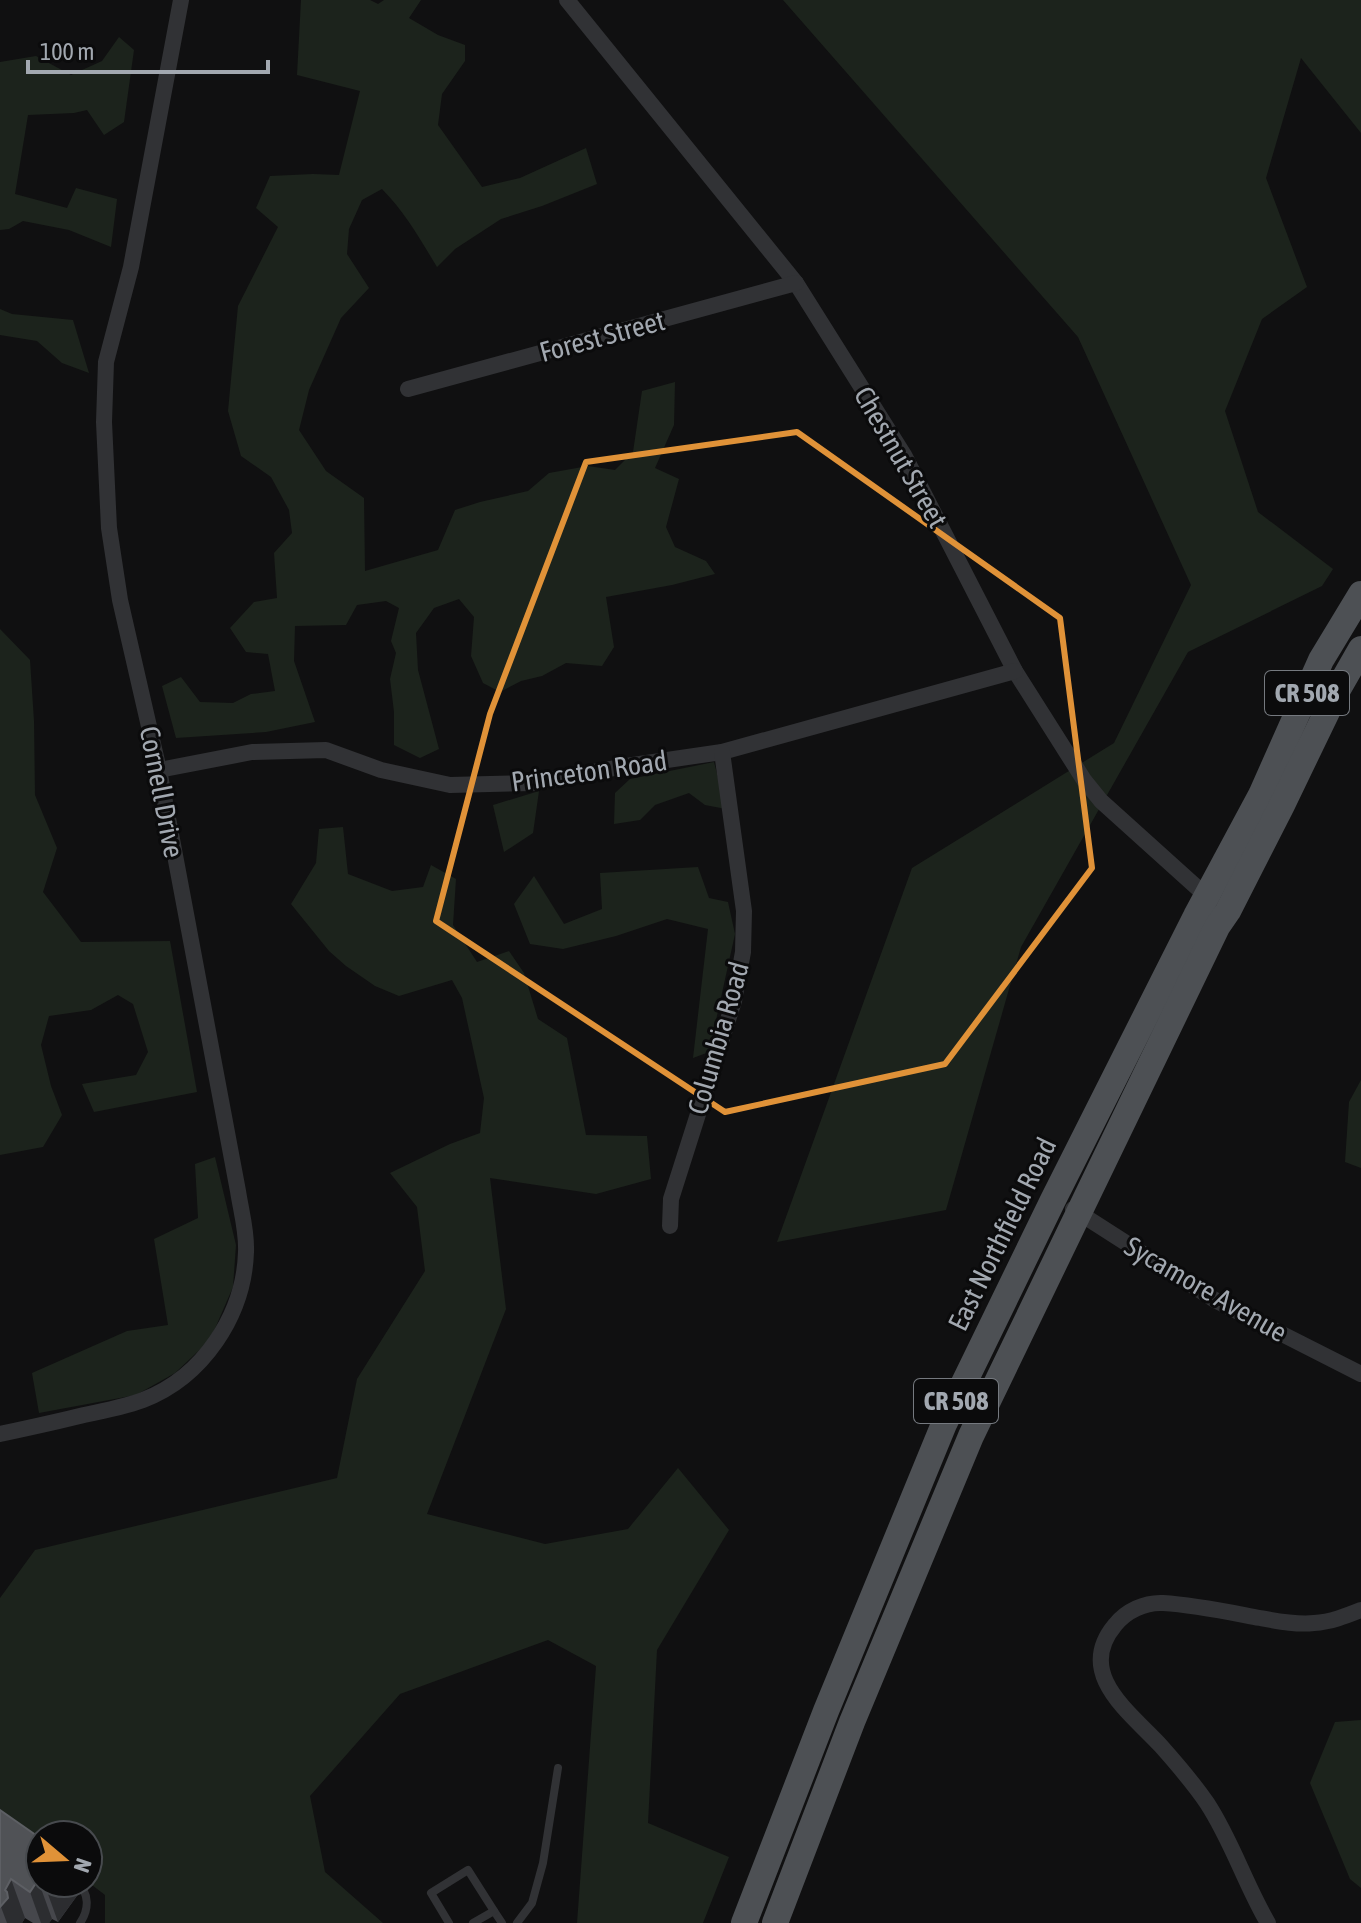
<svg xmlns="http://www.w3.org/2000/svg" width="1361" height="1923" font-family="'Asap Condensed',sans-serif">
  <rect width="100%" height="100%" fill="#101011"/>
  <g fill="#1c231c">
    <path d="M 301,0 L 370,0 L 378,4 L 384,0 L 421,0 L 409,18 L 438,35 L 465,45 L 465,61 L 442,94 L 438,125 L 482,187 L 520,178 L 586,148 L 597,184 L 542,206 L 501,219 L 455,249 L 437,267 C 420,239 405,212 382,189 L 362,200 L 349,229 L 347,254 L 369,288 L 341,318 L 309,390 L 299,430 L 326,471 L 364,498 L 365,571 L 438,550 L 455,510 L 480,502 L 528,491 L 549,473 L 588,466 L 615,470 L 633,452 L 642,391 L 675,382 L 674,425 L 655,468 L 679,479 L 666,527 L 675,547 L 706,561 L 715,574 L 672,585 L 606,597 L 614,647 L 602,666 L 566,663 L 542,676 L 521,681 L 500,692 L 483,683 L 471,656 L 474,617 L 459,599 L 434,608 L 416,633 L 418,670 L 439,749 L 420,758 L 394,745 L 394,712 L 390,679 L 396,653 L 391,641 L 399,608 L 386,601 L 357,605 L 346,625 L 295,626 L 294,661 L 315,722 L 266,732 L 176,738 L 162,686 L 181,677 L 200,702 L 233,703 L 251,694 L 275,691 L 268,654 L 246,652 L 230,628 L 254,602 L 277,598 L 274,553 L 292,533 L 289,510 L 271,477 L 241,456 L 228,411 L 238,306 L 278,227 L 256,208 L 270,176 L 313,174 L 339,175 L 360,91 L 297,75 Z"/>
    <path d="M 783,0 L 1361,0 L 1361,133 L 1301,58 L 1266,178 L 1307,287 L 1262,319 L 1225,411 L 1258,512 L 1333,569 L 1322,586 L 1188,652 L 1021,947 L 946,1210 L 777,1242 L 912,868 L 1114,743 L 1191,585 L 1078,337 Z"/>
    <path d="M 119,37 L 134,50 L 124,122 L 104,135 L 87,110 L 74,113 L 28,115 L 15,194 L 67,208 L 76,188 L 117,199 L 111,247 L 69,230 L 23,221 L 9,229 L 0,230 L 0,62 L 36,56 L 71,75 L 102,61 Z"/>
    <path d="M 0,309 L 12,314 L 73,320 L 89,373 L 62,363 L 37,341 L 0,335 Z"/>
    <path d="M 0,629 L 30,660 L 34,721 L 35,795 L 57,848 L 43,892 L 81,942 L 170,941 L 197,1092 L 94,1112 L 82,1084 L 136,1075 L 148,1052 L 133,1004 L 118,995 L 91,1010 L 49,1016 L 41,1045 L 51,1086 L 62,1115 L 43,1147 L 0,1155 Z"/>
    <path d="M 714,762 L 726,809 L 705,805 L 689,793 L 655,805 L 640,820 L 614,824 L 615,793 L 630,779 Z"/>
    <path d="M 539,791 L 533,833 L 504,852 L 493,805 Z"/>
    <path d="M 343,827 L 348,874 L 392,891 L 423,887 L 431,865 L 456,879 L 453,925 L 477,962 L 509,951 L 524,973 L 538,1019 L 567,1038 L 586,1135 L 647,1136 L 651,1179 L 596,1194 L 490,1178 L 506,1309 L 427,1514 L 545,1544 L 628,1529 L 678,1468 L 729,1530 L 657,1650 L 648,1823 L 729,1857 L 703,1923 L 577,1923 L 596,1666 L 548,1640 L 400,1694 L 310,1796 L 325,1872 L 383,1923 L 105,1923 L 105,1895 L 88,1882 L 88,1835 L 40,1835 L 40,1847 L 0,1817 L 0,1598 L 35,1550 L 337,1478 L 357,1379 L 425,1271 L 417,1207 L 390,1173 L 450,1144 L 480,1133 L 484,1098 L 462,998 L 452,980 L 399,996 L 375,986 L 346,966 L 329,951 L 291,904 L 316,863 L 319,829 Z"/>
    <path d="M 698,867 L 709,898 L 728,902 L 735,934 L 709,1052 L 693,1058 L 708,929 L 667,919 L 616,936 L 563,949 L 530,944 L 514,904 L 534,876 L 564,924 L 602,909 L 600,873 Z"/>
    <path d="M 1361,1080 L 1361,1168 L 1345,1162 L 1349,1102 Z"/>
    <path d="M 215,1157 L 236,1245 L 233,1287 L 210,1340 L 175,1373 L 136,1395 L 39,1413 L 32,1373 L 127,1331 L 168,1325 L 154,1239 L 198,1218 L 195,1164 Z"/>
    <path d="M 1361,1720 L 1361,1888 L 1350,1879 L 1310,1783 L 1335,1722 Z"/>
  </g>
  <g fill="none" stroke-linecap="round" stroke-linejoin="round">
    <g stroke="#313235" stroke-width="8">
      <path d="M 77,1883 C 90,1893 89,1910 80,1923"/>
      <path d="M 494,1911 L 502,1923"/>
      <path d="M 449,1923 L 431,1893 L 468,1870 L 494,1911 L 473,1923"/>
      <path d="M 517,1923 L 532,1903 L 543,1863 L 558,1768"/>
    </g>
    <g stroke="#313235" stroke-width="16">
      <path d="M 567,0 L 796,283 L 904,455 L 1015,671 L 1084,780 L 1101,801 L 1213,902"/>
      <path d="M 408,389 L 796,283"/>
      <path d="M 159,770 L 252,752 L 326,750 L 381,770 L 450,785 L 533,783 L 626,766 L 722,752 L 1015,671"/>
      <path d="M 1073,1209 L 1215,1300 L 1361,1374"/>
      <path d="M 670,1226 L 671,1199 L 734,1001 L 743,952 L 744,911 L 722,752"/>
      <path d="M 0,1434 C 28,1428 56,1422 84,1415 C 104,1411 124,1407 143,1400 C 203,1377 244,1315 246,1252 C 247,1231 241,1211 238,1191 L 159,770 L 120,600 L 109,528 L 104,422 L 106,362 L 131,267 L 181,0"/>
      <path d="M 1268,1923 C 1245,1884 1232,1841 1207,1803 C 1194,1784 1177,1764 1161,1746 C 1131,1713 1074,1674 1115,1625 C 1126,1611 1145,1602 1163,1603 C 1196,1605 1228,1612 1260,1618 C 1277,1621 1296,1625 1314,1623 C 1331,1622 1346,1616 1361,1610"/>
    </g>
    <g stroke="#4d5054" stroke-width="26">
      <path d="M 744,1923 L 826,1711 L 944,1424 L 1053,1200 L 1196,916 L 1261,795 L 1321,660 L 1361,594"/>
      <path d="M 775,1923 L 852,1722 L 971,1436 L 1217,927 L 1228,911 L 1282,805 L 1337,691 L 1361,649"/>
    </g>
  </g>
  <path fill="#46474c" d="M 0,1810 L 40,1838 L 40,1883 L 75,1883 L 79,1893 L 58,1922 L 52,1919 L 49,1923 L 33,1923 L 25,1918 L 22,1923 L 0,1923 Z"/>
  <g fill="#2c2d30">
    <path d="M 11,1879 L 25,1918 L 22,1923 L 7,1923 L 1,1907 L 5,1890 Z"/>
    <path d="M 38,1880 L 52,1919 L 49,1923 L 41,1923 L 30,1892 Z"/>
    <path d="M 44,1883 L 75,1883 L 79,1893 L 58,1922 Z"/>
  </g>
  <path fill="#505256" stroke="#5d5f64" stroke-width="2" d="M 0,1810 L 40,1838 L 40,1881 L 38,1880 L 30,1892 L 11,1879 L 5,1890 L 7,1892 L 8,1898 L 0,1907 Z"/>
  <path fill="none" stroke="#e09238" stroke-width="6" stroke-linejoin="round" d="M 797,432 L 1060,618 L 1092,868 L 945,1064 L 725,1112 L 436,921 L 490,714 L 586,462 Z"/>
  <g text-anchor="middle" dominant-baseline="central" stroke-width="6" stroke-linejoin="round" paint-order="stroke">
    <g fill="#0b0b0c" stroke="#75797f" stroke-width="2">
      <rect x="1265" y="671" width="84" height="44" rx="6"/>
      <rect x="914" y="1379" width="84" height="44" rx="6"/>
    </g>
    <g font-size="26" font-weight="bold" fill="#a2a8b0">
      <text x="1307" y="693">CR 508</text>
      <text x="956" y="1401">CR 508</text>
    </g>
    <g font-size="28" fill="#a2a8b0" stroke="#0b0b0c">
      <text transform="translate(602 336) rotate(-15)">Forest Street</text>
      <text transform="translate(901 457) rotate(60)">Chestnut Street</text>
      <text transform="translate(589 771) rotate(-8)">Princeton Road</text>
      <text transform="translate(162 792) rotate(79)">Cornell Drive</text>
      <text transform="translate(718 1038) rotate(-74)">Columbia Road</text>
      <text transform="translate(1002 1234) rotate(-64)">East Northfield Road</text>
      <text transform="translate(1206 1289) rotate(30)">Sycamore Avenue</text>
    </g>
  </g>
  <g transform="translate(64 1859) rotate(109)"><circle r="38" fill="#0b0b0c" stroke="#474a4e" stroke-width="2"/>
  <path d="M0-6L14 30L0 20L-14 30Z" fill="#e09238"/>
  <text y="-12" font-size="22" font-weight="bold" text-anchor="middle" fill="#a2a8b0">N</text>
  </g>
  <path d="M28 60v12h240v-12" fill="none" stroke="#a2a8b0" stroke-width="4"/>
  <text x="40" y="60" font-size="24" fill="#a2a8b0" stroke="#0b0b0c" stroke-width="6" paint-order="stroke">100 m</text>
</svg>
